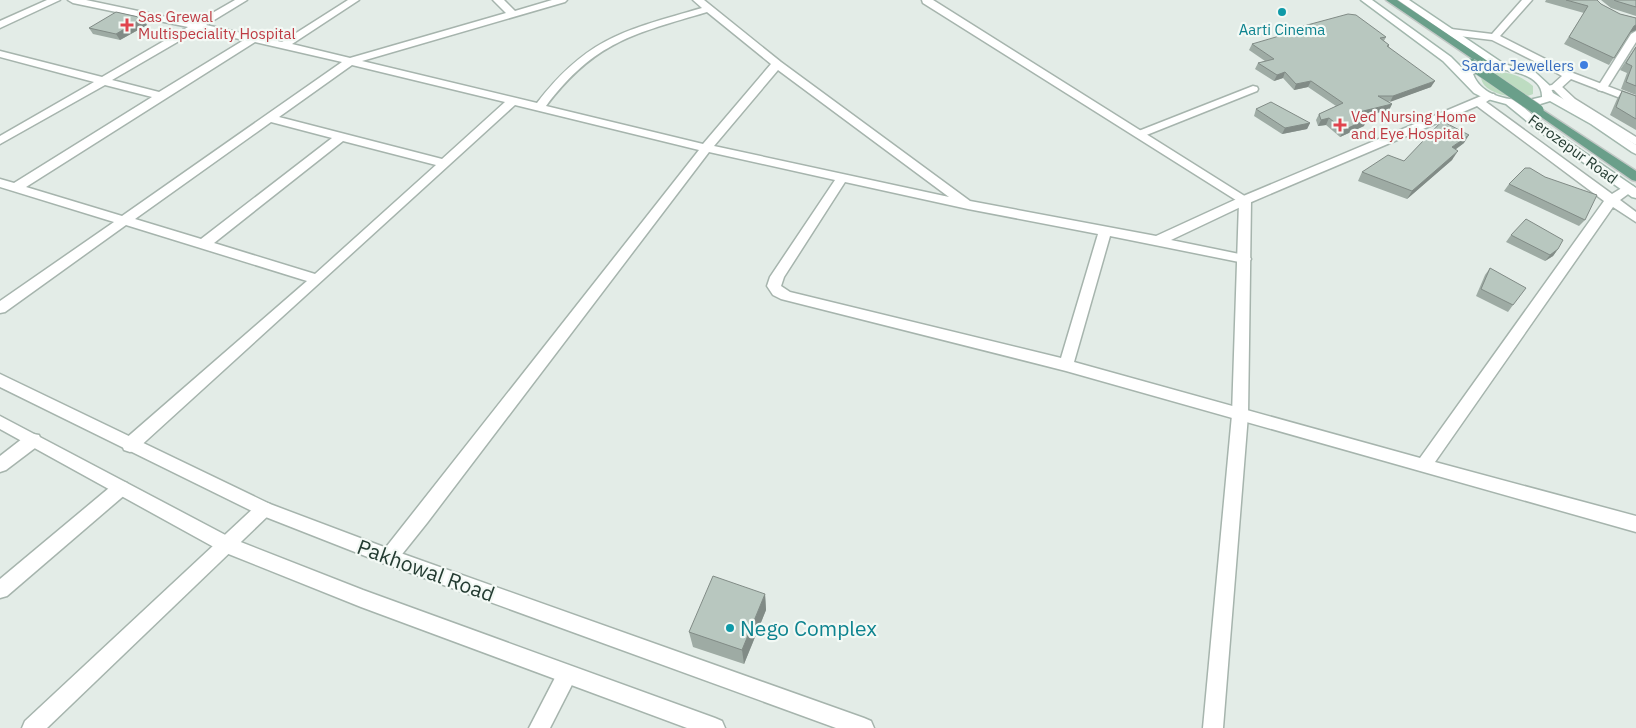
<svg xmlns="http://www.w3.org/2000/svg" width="1636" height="728" font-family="'IBM Plex Sans',sans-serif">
  <rect width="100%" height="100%" fill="#e3ece7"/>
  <path fill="#bddcc1" d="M 1490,72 C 1505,71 1521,75 1533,86 L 1533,94 C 1520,101 1482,95 1481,77 Z"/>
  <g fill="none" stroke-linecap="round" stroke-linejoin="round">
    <g stroke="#a6b4ad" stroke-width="3">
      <g id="minor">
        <path d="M 47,0 L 60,0 L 0,28 L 0,21 Z"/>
        <path d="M 68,0 L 86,0 L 195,23 L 235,0 L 247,0 L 206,25 L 282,42 L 348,0 L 359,0 L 292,44 L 350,58 L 506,13 L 493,0 L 504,0 L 515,11 L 552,0 L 567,0 L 565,2 L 362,61 L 537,103 C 588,37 626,30 702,8 L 693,0 L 704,0 L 781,62 L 970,201 L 1156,236 L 1241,197 L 1474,99 L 1486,94 L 1494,94 L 1495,96 L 1486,102 L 1612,194 L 1625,186 L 1633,186 L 1635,189 L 1620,200 L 1636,212 L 1636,222 L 1613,207 L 1435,462 L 1636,516 L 1636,532 L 1066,371 L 781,299 L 773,295 L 767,286 L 770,277 L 835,180 L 709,152 L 427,523 L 395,563 L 389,565 L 383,563 L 380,557 L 383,551 L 699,150 L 515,105 L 136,450 L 130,452 L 124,450 L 122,445 L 124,440 L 307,281 L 126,225 L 5,312 L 0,313 L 0,301 L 114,222 L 0,187 L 0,179 L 14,183 L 152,97 L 105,85 L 0,144 L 0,136 L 94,82 L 0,57 L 0,51 L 102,77 L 188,27 L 73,3 ZM 707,12 L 771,64 L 703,144 L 546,106 C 595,41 634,34 707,12 ZM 198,30 L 244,40 L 159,92 L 112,80 ZM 255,42 L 342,62 L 122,216 L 26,187 ZM 352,65 L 505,102 L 442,159 L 279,117 ZM 778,70 L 949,197 L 714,146 ZM 1477,106 L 1604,201 L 1420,458 L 1074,362 L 1110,236 L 1244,263 L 1249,262 L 1251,259 L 1249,256 L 1171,240 L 1249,203 ZM 271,122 L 332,138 L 201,239 L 135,219 ZM 343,141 L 436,165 L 315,274 L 214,243 ZM 845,182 L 968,209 L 1098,234 L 1061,358 L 790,292 L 781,286 L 784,277 Z"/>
        <path d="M 1636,31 L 1636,42 L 1607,88 L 1602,91 L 1598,90 L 1597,88 L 1631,34 Z"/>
        <path d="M 1556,84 L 1560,85 L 1575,99 L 1636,137 L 1636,145 L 1567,103 L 1551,87 Z"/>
        <path d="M 1253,86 L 1257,87 L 1258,89 L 1257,91 L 1144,136 L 1140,137 L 1134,134 L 1136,132 Z"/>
        <path d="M 33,434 L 39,435 L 41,440 L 39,445 L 6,470 L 0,472 L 0,456 L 27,435 Z"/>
        <path d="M 121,481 L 127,483 L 129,488 L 127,493 L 7,596 L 0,598 L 0,579 L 115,483 Z"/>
        <path d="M 264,502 L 270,504 L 273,509 L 270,514 L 47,728 L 22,728 L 25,721 L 258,504 Z"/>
        <path d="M 567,665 L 574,668 L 577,675 L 550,728 L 529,728 L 560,668 Z"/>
      </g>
    </g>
    <g stroke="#a6b4ad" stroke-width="3">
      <g id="tertiary">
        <path d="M 922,0 L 933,0 L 1251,200 L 1248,415 L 1223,728 L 1203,728 L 1232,415 L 1239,202 L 923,3 Z"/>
        <path d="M 1522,0 L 1532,0 L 1500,36 L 1573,73 L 1636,97 L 1636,104 L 1571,79 L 1560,89 L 1543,91 L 1542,89 L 1543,87 L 1552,85 L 1562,76 L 1546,67 L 1509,71 L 1508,69 L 1509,67 L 1536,62 L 1492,40 L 1451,35 L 1446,32 L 1451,29 L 1492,34 Z"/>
        <path d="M 0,374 L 270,504 L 392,550 L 864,718 L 871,721 L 874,728 L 836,728 L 383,563 L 258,514 L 0,387 Z"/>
        <path d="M 0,416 L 233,539 L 363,590 L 715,718 L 722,721 L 725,728 L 687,728 L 361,607 L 221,551 L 0,429 Z"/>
      </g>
    </g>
    <g stroke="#a2b7ad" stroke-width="3">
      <path id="secondary" d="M 1361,0 L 1372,0 L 1451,57 L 1465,71 L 1467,68 L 1488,62 L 1398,0 L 1409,0 L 1504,64 L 1536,73 L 1549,85 L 1553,93 L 1599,120 L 1636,145 L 1636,154 L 1632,152 L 1591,124 L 1550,101 L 1537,105 L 1522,106 L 1547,127 L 1636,188 L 1636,198 L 1632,197 L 1539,131 L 1506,104 L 1484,98 L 1474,93 L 1443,61 ZM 1488,68 C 1504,69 1543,73 1542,97 C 1519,104 1482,99 1473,74 Z"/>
    </g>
    <g stroke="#c2c8c6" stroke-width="3">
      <g id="primary">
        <path d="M 1386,0 L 1397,0 L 1492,64 L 1491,66 L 1483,66 Z"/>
        <path d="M 1538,107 L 1636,171 L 1636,181 L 1632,180 L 1534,112 L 1532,110 Z"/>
      </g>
    </g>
    <use href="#minor" fill="#fff" fill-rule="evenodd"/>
    <use href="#tertiary" fill="#fff" fill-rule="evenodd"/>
    <use href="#secondary" fill="#fff" fill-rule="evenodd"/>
    <use href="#primary" fill="#6a9f8a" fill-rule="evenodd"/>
    <g stroke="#c2c8c6" stroke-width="12" stroke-linecap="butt">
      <path id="primary-bridge" d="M 1471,64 L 1538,110"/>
    </g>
    <use href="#primary-bridge" stroke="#6a9f8a" stroke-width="11"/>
  </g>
  <g fill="#9eaba4">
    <path d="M 1546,0 L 1597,0 L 1601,4 L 1620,14 L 1636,18 L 1636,30 L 1630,33 L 1609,65 L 1564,44 L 1584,13 L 1545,2 Z"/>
    <path d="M 1601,0 L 1636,0 L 1636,16 L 1611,8 Z"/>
    <path d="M 147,25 L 120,40 L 93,34 L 89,28 Z"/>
    <path d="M 1386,37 L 1384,41 L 1389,45 L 1389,47 L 1431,87 L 1388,102 L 1392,104 L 1389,110 L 1362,116 L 1364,126 L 1340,137 L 1326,125 L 1318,126 L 1316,120 L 1319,114 L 1336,106 L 1308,87 L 1294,90 L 1283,78 L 1274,81 L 1255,69 L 1258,63 L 1265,61 L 1249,50 L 1252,44 Z"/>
    <path d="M 1636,46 L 1636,95 L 1621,89 L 1627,73 L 1620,70 Z"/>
    <path d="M 1622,91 L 1636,96 L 1636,130 L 1610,115 L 1617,99 Z"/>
    <path d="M 1256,109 L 1310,123 L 1307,129 L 1282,134 L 1254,116 Z"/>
    <path d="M 1464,143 L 1455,150 L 1452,160 L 1407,199 L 1358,181 L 1362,172 L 1404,161 Z"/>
    <path d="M 1545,177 L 1585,220 L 1579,226 L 1504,191 L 1509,184 Z"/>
    <path d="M 1511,235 L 1558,249 L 1553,256 L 1545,261 L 1506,242 Z"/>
    <path d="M 1490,268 L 1513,305 L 1508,312 L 1476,296 L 1485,275 Z"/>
    <path d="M 765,594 L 766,610 L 744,664 L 693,647 L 689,632 Z"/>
  </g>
  <g fill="#818b86">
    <path d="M 143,18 L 147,25 L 120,40 L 116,34 Z"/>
    <path d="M 1636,25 L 1636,30 L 1629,33 L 1634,26 Z"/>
    <path d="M 1285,72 L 1283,78 L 1274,81 L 1277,75 Z"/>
    <path d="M 1311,81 L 1308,87 L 1294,90 L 1296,84 Z"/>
    <path d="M 1435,81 L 1431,87 L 1390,102 L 1393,96 Z"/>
    <path d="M 1392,104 L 1389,110 L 1352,119 L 1355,113 Z"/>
    <path d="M 1329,118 L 1326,125 L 1318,126 L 1321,120 Z"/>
    <path d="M 1367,119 L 1364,126 L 1340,137 L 1344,130 Z"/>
    <path d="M 1310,123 L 1307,129 L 1282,134 L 1285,128 Z"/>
    <path d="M 1469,135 L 1464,143 L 1446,156 L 1452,147 Z"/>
    <path d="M 1458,151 L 1452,160 L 1407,199 L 1412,191 Z"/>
    <path d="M 1558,249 L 1553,256 L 1545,261 L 1550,255 Z"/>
    <path d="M 765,594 L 766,610 L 744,664 L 742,650 Z"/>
  </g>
  <g fill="#b8c7bf" stroke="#818b86">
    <path d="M 1566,0 L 1597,0 L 1601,4 L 1620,14 L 1636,18 L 1636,25 L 1634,26 L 1614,58 L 1569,37 L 1588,6 Z"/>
    <path d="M 1614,0 L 1636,0 L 1636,7 L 1616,1 Z"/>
    <path d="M 116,12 L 143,18 L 116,34 L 89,28 Z"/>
    <path d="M 1348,14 L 1356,15 L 1386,37 L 1380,38 L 1389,45 L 1387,46 L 1435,81 L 1393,96 L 1378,96 L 1392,104 L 1355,113 L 1367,119 L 1344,130 L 1329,118 L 1321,120 L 1319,114 L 1343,103 L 1311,81 L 1296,84 L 1285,72 L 1277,75 L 1258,63 L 1274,59 L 1252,44 L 1276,37 L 1285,31 Z"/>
    <path d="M 1636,47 L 1636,86 L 1626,82 L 1632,66 L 1626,63 Z"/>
    <path d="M 1622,91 L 1636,96 L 1636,119 L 1616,107 Z"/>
    <path d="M 1271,102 L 1310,123 L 1285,128 L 1256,109 Z"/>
    <path d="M 1442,121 L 1469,135 L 1452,147 L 1458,151 L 1412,191 L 1362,172 L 1388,155 L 1404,161 Z"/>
    <path d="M 1525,168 L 1530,168 L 1545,177 L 1597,195 L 1585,220 L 1509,184 Z"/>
    <path d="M 1526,219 L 1563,240 L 1558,249 L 1550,255 L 1511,235 Z"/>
    <path d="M 1490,268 L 1526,288 L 1513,305 L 1481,289 Z"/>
    <path d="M 713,576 L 765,594 L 742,650 L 689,632 Z"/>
  </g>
  <g fill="#0f9aa8" stroke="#f3f9f5" stroke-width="2">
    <circle cx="1282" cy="12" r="5"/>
    <circle cx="730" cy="628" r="5"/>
  </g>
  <g fill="#e0444e" stroke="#f3f9f5" stroke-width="2">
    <path d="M124.5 17.5h5v5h5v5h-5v5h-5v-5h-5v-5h5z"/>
    <path d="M1337.5 117.5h5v5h5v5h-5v5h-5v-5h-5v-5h5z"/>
  </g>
  <circle fill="#3f7fe0" stroke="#f3f9f5" stroke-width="2" cx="1584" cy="65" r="5"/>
  <g text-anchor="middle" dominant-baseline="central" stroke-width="4.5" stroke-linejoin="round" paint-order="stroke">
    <g font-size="15" fill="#be3a42" stroke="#f3f9f5" text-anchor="start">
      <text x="138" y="16">Sas Grewal<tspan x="138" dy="17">Multispeciality Hospital</tspan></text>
      <text x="1351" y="116">Ved Nursing Home<tspan x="1351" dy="17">and Eye Hospital</tspan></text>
    </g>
    <g font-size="15" fill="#0d838f" stroke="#f3f9f5">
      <text x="1282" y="29">Aarti Cinema</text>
    </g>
    <g font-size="15" fill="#366cbe" stroke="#f3f9f5" text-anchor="end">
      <text x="1574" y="65">Sardar Jewellers</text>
    </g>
    <g font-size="15" fill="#243c32" stroke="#f3f9f5">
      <text transform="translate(1573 149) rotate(36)">Ferozepur Road</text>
    </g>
    <g font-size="21" fill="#243c32" stroke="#f3f9f5">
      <text transform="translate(426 570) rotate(20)">Pakhowal Road</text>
    </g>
    <g font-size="21" fill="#0d838f" stroke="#f3f9f5" text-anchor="start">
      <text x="740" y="628">Nego Complex</text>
    </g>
  </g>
</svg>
